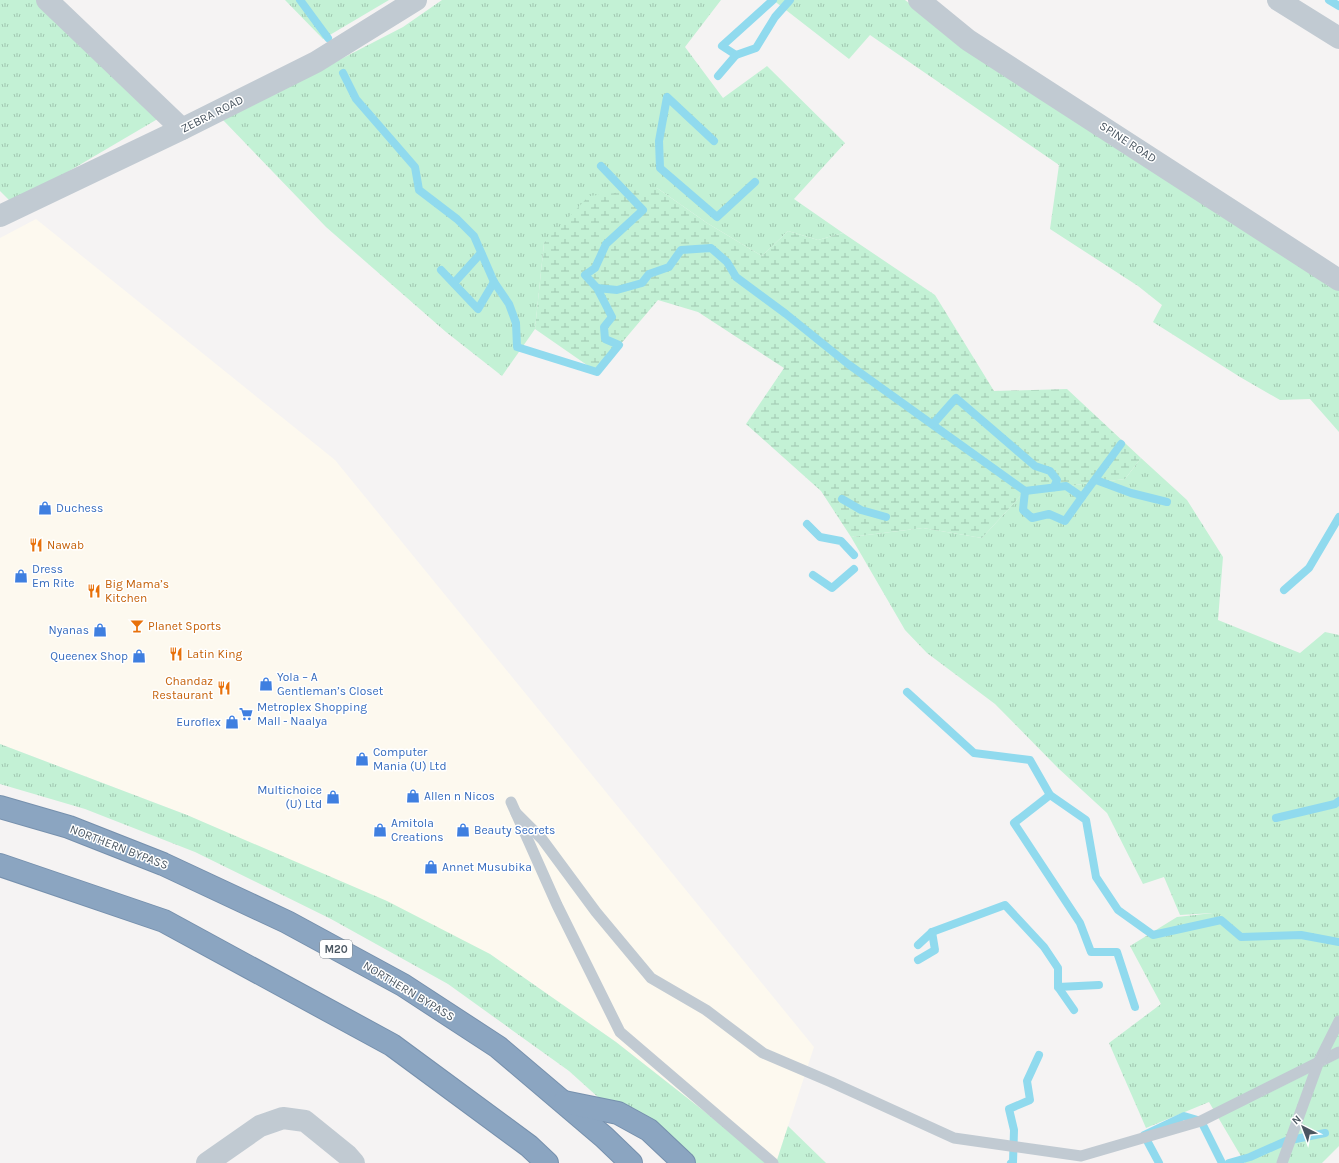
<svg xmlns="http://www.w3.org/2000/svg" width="1339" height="1163" font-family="Karla,sans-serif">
  <defs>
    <pattern id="grass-tufts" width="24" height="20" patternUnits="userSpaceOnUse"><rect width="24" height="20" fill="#c3f1d5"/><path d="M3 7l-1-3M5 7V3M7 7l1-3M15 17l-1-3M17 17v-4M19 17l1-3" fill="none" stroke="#a0c6b0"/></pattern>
    <pattern id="wetland-marsh" width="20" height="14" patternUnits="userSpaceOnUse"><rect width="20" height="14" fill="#c3f1d5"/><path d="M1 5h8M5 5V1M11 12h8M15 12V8" fill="none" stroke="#a0c6b0"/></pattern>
  </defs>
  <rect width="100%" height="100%" fill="#f5f3f3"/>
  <path fill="#fdf9ef" d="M 36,219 L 335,460 L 814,1047 L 776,1163 L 770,1163 L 616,1042 L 490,954 L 187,815 L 0,744 L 0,238 Z"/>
  <g fill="url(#grass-tufts)">
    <path d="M 0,0 L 41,0 L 161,117 L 13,204 L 0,191 Z"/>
    <path d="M 285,0 L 389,0 L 323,39 Z"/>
    <path d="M 442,0 L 721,0 L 685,47 L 723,98 L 767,66 L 845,143 L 794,199 L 843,233 L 818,240 L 788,231 L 762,256 L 707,223 L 657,188 L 544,243 L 535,329 L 502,376 L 446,332 L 326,227 L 223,120 L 403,27 Z"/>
    <path d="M 773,0 L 905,0 L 1005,75 L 1339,286 L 1339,432 L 1310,399 L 1280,400 L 1240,377 L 1153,322 L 1162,305 L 1138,286 L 1050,229 L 1059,165 L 870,35 L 849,59 Z"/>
    <path d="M 1141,458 L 1187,500 L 1223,557 L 1218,620 L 1300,653 L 1325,632 L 1339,635 L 1339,1146 L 1322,1163 L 1245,1163 L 1209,1102 L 1146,1128 L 1109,1043 L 1161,1004 L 1130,946 L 1177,917 L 1213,913 L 1180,915 L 1164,877 L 1143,884 L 1107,813 L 1058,768 L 995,704 L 927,653 L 905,630 L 851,537 L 923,528 L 982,538 L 1025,491 L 1125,479 Z"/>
    <path d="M 0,744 L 187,815 L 387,901 L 490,954 L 616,1042 L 770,1163 L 671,1163 L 569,1071 L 448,984 L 331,919 L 195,852 L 85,809 L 0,784 Z"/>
    <path d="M 788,1126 L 826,1163 L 776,1163 Z"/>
  </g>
  <path fill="url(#wetland-marsh)" d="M 657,188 L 707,223 L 762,256 L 788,231 L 818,240 L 843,233 L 935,295 L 994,391 L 1067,389 L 1141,458 L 1125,479 L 1025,491 L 982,538 L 923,528 L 851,537 L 821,491 L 746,424 L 784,368 L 698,312 L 658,300 L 597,372 L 535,329 L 544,243 L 589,196 Z"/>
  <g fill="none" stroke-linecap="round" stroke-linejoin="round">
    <g stroke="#90daee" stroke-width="8">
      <path d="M 300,0 L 328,38"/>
      <path d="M 1329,0 L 1339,6"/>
      <path d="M 736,55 L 722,46 L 773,0"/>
      <path d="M 343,73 L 356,99 L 415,167 L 419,190 L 457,219 L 474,236 L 494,282 L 509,304 L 516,323 L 517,347 L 597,372 L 619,345 L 605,339 L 604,327 L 612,317 L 597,288 L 617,290 L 642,283 L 649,274 L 669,267 L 681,250 L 711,248 L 727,262 L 736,277 L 786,314 L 848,364 L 1025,491 L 1023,510 L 1032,518 L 1049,514 L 1065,521 L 1082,497 L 1066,486 L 1025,491"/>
      <path d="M 718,76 L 736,55 L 756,48 L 775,17 L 790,0"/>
      <path d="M 714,141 L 667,97 L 659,141 L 660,168 L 717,217 L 755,182"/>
      <path d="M 441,270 L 478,309 L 494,282"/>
      <path d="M 454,283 L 481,253"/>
      <path d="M 597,288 L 585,275 L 595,268 L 606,244 L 643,210 L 601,166"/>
      <path d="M 933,424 L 956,398 L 1035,466 L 1050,471 L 1057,480 L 1054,487"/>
      <path d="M 1096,480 L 1131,493 L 1167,502"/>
      <path d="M 1082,497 L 1121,444"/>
      <path d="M 842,499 L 861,510 L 886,517"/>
      <path d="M 807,524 L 820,537 L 841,541 L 854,555"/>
      <path d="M 813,575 L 832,588 L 854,569"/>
      <path d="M 1284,590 L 1309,568 L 1339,517"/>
      <path d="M 907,692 L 974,753 L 1030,760 L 1050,795 L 1086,820 L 1096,877 L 1118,910 L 1153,935 L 1221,920 L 1241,937 L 1301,935 L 1339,942"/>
      <path d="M 1050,795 L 1014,823 L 1080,923 L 1091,952 L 1117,952 L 1135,1007"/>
      <path d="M 1276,818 L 1335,804 L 1339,801"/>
      <path d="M 918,945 L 932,932 L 1005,905 L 1044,947 L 1058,968 L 1058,987 L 1074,1010"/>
      <path d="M 918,960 L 935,950 L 932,932"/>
      <path d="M 1058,987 L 1099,985"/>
      <path d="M 1011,1163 L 1013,1162 L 1014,1130 L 1009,1109 L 1030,1100 L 1027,1081 L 1039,1055"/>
      <path d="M 1159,1163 L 1144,1135 L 1184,1116 L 1201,1121 L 1222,1163"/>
      <path d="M 1229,1163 L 1250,1157 L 1286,1141 L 1325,1133"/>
    </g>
    <g stroke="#7690ad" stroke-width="24">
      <g id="motorway">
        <path d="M 0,807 L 69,827 L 163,864 L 287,922 L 403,985 L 498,1047 L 604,1137 L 631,1163"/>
        <path d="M 0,865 L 164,921 L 392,1045 L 529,1146 L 547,1163"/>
        <path d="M 564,1102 L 618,1113 L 649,1130 L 684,1163"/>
      </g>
    </g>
    <g stroke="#c1cad2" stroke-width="11">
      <path d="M 511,802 L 557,905 L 620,1032 L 773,1163"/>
      <path d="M 516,813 L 542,839 L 596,912 L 651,978 L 706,1010 L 763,1053 L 831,1082 L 954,1138 L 1081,1156 L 1201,1121 L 1339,1052"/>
      <path d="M 1282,1163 L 1319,1061 L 1339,1021"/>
    </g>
    <g stroke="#c1cad2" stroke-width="22">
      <path d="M 47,0 L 182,129"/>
      <path d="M 919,0 L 968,40 L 1339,280"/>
      <path d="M 1278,0 L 1339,38"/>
      <path d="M 0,216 L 182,129 L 316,62 L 416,0"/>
      <path d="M 207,1163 L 260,1126 L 283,1118 L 305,1121 L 347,1155 L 354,1163"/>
    </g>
    <use href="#motorway" stroke="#8ba5c1" stroke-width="22"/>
  </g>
  <defs>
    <g id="shop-bare" transform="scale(1.08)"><path d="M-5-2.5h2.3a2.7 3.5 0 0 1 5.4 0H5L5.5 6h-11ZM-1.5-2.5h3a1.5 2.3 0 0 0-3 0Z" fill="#3f7fe0" stroke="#fff" stroke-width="2.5" paint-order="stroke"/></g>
    <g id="restaurant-bare" transform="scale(1.08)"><path d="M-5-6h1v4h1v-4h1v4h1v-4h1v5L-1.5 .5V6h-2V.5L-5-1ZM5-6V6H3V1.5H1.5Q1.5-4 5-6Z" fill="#e8710a" stroke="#fff" stroke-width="2.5" paint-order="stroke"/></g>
    <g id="bar-bare" transform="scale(1.08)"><path d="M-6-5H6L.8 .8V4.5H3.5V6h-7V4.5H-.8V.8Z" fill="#e8710a" stroke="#fff" stroke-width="2.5" paint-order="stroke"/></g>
    <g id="supermarket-bare" transform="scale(1.08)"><path d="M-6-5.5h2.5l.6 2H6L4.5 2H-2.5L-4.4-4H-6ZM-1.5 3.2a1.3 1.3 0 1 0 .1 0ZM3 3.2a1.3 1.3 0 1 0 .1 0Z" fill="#3f7fe0" stroke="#fff" stroke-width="2.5" paint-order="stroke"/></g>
  </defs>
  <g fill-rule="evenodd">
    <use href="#shop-bare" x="45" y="508"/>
    <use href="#restaurant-bare" x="36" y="545"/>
    <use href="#shop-bare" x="21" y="576"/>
    <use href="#restaurant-bare" x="94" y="591"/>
    <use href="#bar-bare" x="137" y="626"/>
    <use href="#shop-bare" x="100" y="630"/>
    <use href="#restaurant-bare" x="176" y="654"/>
    <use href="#shop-bare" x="139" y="656"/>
    <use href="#shop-bare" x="266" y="684"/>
    <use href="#restaurant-bare" x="224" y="688"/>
    <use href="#supermarket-bare" x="246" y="714"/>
    <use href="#shop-bare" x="232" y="722"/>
    <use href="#shop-bare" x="362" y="759"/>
    <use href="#shop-bare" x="413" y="796"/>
    <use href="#shop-bare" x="333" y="797"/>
    <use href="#shop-bare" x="380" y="830"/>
    <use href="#shop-bare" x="463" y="830"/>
    <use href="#shop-bare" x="431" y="867"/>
  </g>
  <g text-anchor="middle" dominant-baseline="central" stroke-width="3" stroke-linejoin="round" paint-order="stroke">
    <rect fill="#fff" stroke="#808990" stroke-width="1" x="320" y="940" width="32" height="18" rx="3"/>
    <g font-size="11" font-weight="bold" fill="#4a5661">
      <text x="336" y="949">M20</text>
    </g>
    <g font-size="12" fill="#4a5661" stroke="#fff">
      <text transform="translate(212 114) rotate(-27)">ZEBRA ROAD</text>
      <text transform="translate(1128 142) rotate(33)">SPINE ROAD</text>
      <text transform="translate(119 847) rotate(21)">NORTHERN BYPASS</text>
      <text transform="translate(409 991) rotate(31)">NORTHERN BYPASS</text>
    </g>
    <g font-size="12" fill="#366cbe" stroke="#fff" text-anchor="start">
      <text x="56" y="508">Duchess</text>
      <text x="32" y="569">Dress<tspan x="32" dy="14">Em Rite</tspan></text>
      <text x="89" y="630" text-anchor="end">Nyanas</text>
      <text x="128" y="656" text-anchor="end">Queenex Shop</text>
      <text x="277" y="677">Yola – A<tspan x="277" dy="14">Gentleman’s Closet</tspan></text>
      <text x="257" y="707">Metroplex Shopping<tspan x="257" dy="14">Mall - Naalya</tspan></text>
      <text x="221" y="722" text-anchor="end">Euroflex</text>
      <text x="373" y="752">Computer<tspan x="373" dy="14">Mania (U) Ltd</tspan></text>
      <text x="322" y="790" text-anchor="end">Multichoice<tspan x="322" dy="14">(U) Ltd</tspan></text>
      <text x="424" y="796">Allen n Nicos</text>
      <text x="391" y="823">Amitola<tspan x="391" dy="14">Creations</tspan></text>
      <text x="474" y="830">Beauty Secrets</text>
      <text x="442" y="867">Annet Musubika</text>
    </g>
    <g font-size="12" fill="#c56008" stroke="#fff" text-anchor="start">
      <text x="47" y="545">Nawab</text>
      <text x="105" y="584">Big Mama’s<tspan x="105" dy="14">Kitchen</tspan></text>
      <text x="148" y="626">Planet Sports</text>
      <text x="187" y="654">Latin King</text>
      <text x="213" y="681" text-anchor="end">Chandaz<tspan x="213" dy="14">Restaurant</tspan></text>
    </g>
  </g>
  <g transform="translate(1303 1127) rotate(318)" stroke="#ffffff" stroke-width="3" paint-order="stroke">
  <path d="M0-3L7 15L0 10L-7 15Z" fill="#4a5661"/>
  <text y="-6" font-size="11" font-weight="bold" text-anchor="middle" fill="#4a5661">N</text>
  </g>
</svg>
